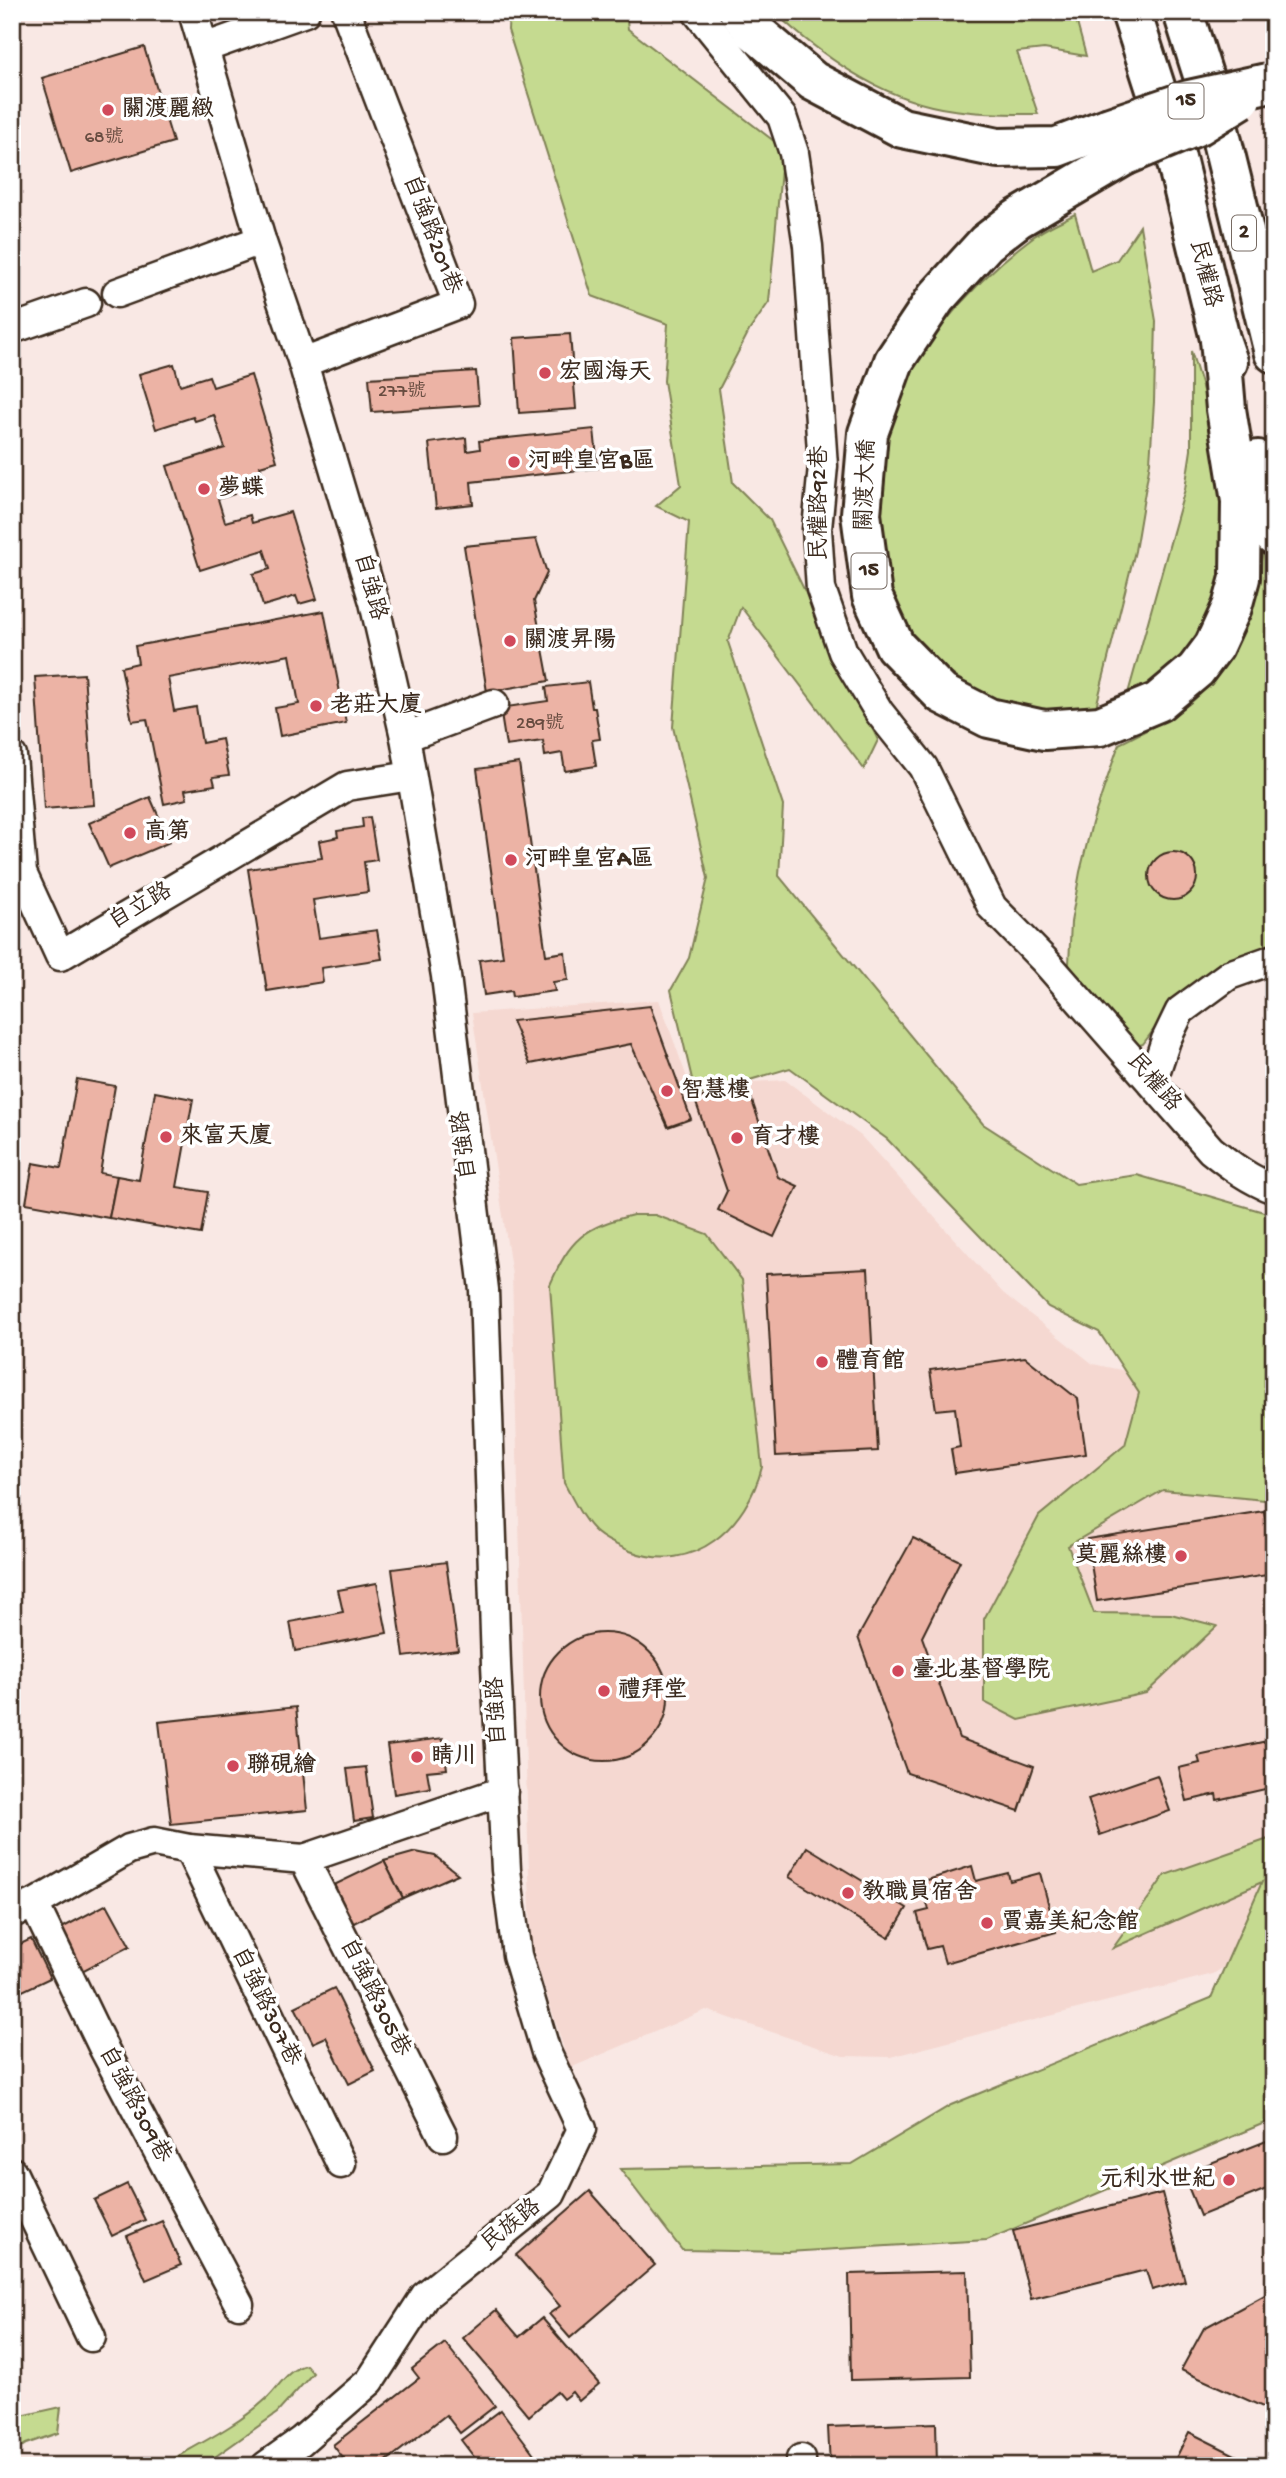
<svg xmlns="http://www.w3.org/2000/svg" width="1286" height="2478" font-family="'Gochi Hand','LXGW WenKai TC',sans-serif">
  <rect width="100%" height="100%" fill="#f9e8e4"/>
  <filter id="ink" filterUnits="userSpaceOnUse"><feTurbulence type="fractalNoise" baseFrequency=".0143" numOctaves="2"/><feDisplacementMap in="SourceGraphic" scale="14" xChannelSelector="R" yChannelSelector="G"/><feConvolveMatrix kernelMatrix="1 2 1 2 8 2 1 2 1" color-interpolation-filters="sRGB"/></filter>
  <g filter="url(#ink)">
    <path fill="#f5d8d1" d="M 659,1000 L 690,1086 L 785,1080 L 861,1136 L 1003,1293 L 1093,1364 L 1255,1399 L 1274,1406 L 1274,1936 L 1213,1974 L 890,2057 L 843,2056 L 706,2010 L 570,2068 L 531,1945 L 512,1275 L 472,1013 Z"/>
    <g fill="#c5da90" stroke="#808257" stroke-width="2">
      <path d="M 509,12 L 626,12 L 628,29 L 783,148 L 769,302 L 749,331 L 719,389 L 733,483 L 770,520 L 878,740 L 864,769 L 741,607 L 728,642 L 783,806 L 779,876 L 983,1124 L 1076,1184 L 1137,1175 L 1274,1215 L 1274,1501 L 1163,1490 L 1068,1546 L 1094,1613 L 1171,1614 L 1217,1626 L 1146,1693 L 1019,1720 L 984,1702 L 984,1619 L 1039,1516 L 1125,1445 L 1139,1393 L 1099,1332 L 1048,1307 L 887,1139 L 790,1068 L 696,1096 L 671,990 L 689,958 L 708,878 L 673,727 L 689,522 L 656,506 L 681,485 L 664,381 L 668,324 L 592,296 L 508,30 Z"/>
      <path d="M 774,12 L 1074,12 L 1086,56 L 1044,49 L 1017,52 L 1038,114 C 1006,114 973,114 941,108 C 877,96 821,55 774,12 Z"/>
      <path d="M 1075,214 L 1091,271 L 1117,260 L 1140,226 L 1156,321 L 1154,402 L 1150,462 L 1135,551 L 1096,707 C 1075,710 1054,712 1032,709 C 980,701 917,657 893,610 C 888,601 872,538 872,528 C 872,511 876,492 878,475 C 880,460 880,442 885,428 C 905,359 972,283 1029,240 C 1042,229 1060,222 1075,214 Z"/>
      <path d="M 1191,351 L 1214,427 L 1222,473 L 1226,567 L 1214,613 L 1191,650 L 1161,678 L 1127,697 L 1185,489 L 1191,450 Z"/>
      <path d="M 1263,548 L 1274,597 L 1274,948 L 1176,1000 L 1143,1044 L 1134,1047 L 1074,980 L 1069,964 L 1071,922 L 1080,872 L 1092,823 L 1119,744 C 1141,733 1165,722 1185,707 C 1235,669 1255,607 1263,548 Z"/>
      <path d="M 633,1215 L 655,1215 L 707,1234 L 742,1280 L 762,1467 C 747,1526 694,1576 630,1551 C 619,1546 606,1541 597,1533 C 582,1520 573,1499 564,1483 L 550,1285 C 570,1239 584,1227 633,1215 Z"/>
      <path d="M 1274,1837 L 1274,2119 L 987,2240 L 787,2252 L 682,2250 L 620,2169 L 852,2164 L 951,2105 L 1211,1998 L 1262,1882 L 1113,1948 L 1165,1875 Z"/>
      <path d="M 306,2365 L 313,2373 L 277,2413 L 202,2466 L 161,2466 C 196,2445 236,2427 266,2399 C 280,2386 286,2370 306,2365 Z"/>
      <path d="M 61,2407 L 58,2433 L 26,2444 L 12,2453 L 12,2418 Z"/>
    </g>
    <g fill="#ecb3a5" stroke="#3b2a1e" stroke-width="2">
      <path d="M 144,47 L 173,142 L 71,173 L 42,78 Z"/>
      <path d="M 570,334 L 576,409 L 519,413 L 514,338 Z"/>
      <path d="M 174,364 L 180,385 L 209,376 L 213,387 L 251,375 L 277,461 L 260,466 L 263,475 L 232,485 L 234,494 L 218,499 L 225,522 L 250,515 L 252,523 L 290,512 L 317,599 L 299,604 L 296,596 L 263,606 L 253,574 L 270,569 L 264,550 L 200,570 L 167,466 L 225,448 L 214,415 L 195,421 L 193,417 L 156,429 L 139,374 Z"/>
      <path d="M 476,371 L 479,405 L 372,412 L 369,378 Z"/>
      <path d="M 594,429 L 598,468 L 471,482 L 473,504 L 436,508 L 429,443 L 466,438 L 467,451 L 480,449 L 479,441 Z"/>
      <path d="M 536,539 L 547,573 L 534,601 L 549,681 L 487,692 L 464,546 Z"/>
      <path d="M 324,611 L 346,723 L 280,736 L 275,708 L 299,704 L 290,655 L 168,678 L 174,711 L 196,707 L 202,743 L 222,739 L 229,775 L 213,777 L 215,785 L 185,790 L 187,799 L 164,804 L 147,719 L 132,721 L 121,667 L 138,663 L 135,646 Z"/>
      <path d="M 84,674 L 94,805 L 44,809 L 35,677 Z"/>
      <path d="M 588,682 L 592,708 L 595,708 L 600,739 L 592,740 L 596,766 L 565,771 L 562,753 L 545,756 L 543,741 L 506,746 L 500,708 L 548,701 L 546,687 Z"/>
      <path d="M 519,763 L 546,955 L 565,952 L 568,980 L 553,982 L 555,991 L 512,997 L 511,991 L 484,995 L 479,960 L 503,957 L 477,769 Z"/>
      <path d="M 150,797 L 170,842 L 109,868 L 89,823 Z"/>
      <path d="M 370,817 L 377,860 L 364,862 L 368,892 L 313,900 L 319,938 L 377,930 L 382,959 L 321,968 L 323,982 L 267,991 L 248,869 L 322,858 L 319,841 L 338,837 L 337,831 L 363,827 L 362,818 Z"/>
      <circle cx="1173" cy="876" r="24"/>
      <path d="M 650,1006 L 691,1119 L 668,1127 L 631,1044 L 530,1064 L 512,1021 Z"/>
      <path d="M 77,1079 L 115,1086 L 100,1173 L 117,1176 L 109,1218 L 26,1203 L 33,1163 L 61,1168 Z"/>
      <path d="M 748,1089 L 778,1177 L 798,1186 L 774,1237 L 718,1210 L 727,1191 L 695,1100 L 716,1092 L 719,1099 Z"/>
      <path d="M 155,1092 L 193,1099 L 177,1187 L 208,1192 L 201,1234 L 109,1218 L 117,1176 L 139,1180 Z"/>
      <path d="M 868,1269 L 878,1451 L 776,1456 L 766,1274 Z"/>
      <path d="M 1025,1357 L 1078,1399 L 1086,1454 L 955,1473 L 951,1449 L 960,1447 L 955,1408 L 936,1410 L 930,1370 Z"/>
      <path d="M 1264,1511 L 1274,1574 L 1097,1601 L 1087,1539 Z"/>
      <path d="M 913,1538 L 960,1561 L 922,1637 L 959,1738 L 1034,1766 L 1019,1811 L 907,1773 L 858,1637 Z"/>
      <path d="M 446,1562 L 458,1650 L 404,1657 L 392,1569 Z"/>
      <path d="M 377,1583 L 387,1633 L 295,1651 L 290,1622 L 343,1612 L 338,1590 Z"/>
      <circle cx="604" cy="1697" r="64"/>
      <path d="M 296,1707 L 307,1810 L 171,1824 L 159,1722 Z"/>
      <path d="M 443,1738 L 447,1769 L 427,1771 L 430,1788 L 394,1794 L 387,1745 Z"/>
      <path d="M 1267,1741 L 1269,1750 L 1274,1748 L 1274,1787 L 1217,1800 L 1216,1794 L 1187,1801 L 1179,1768 L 1200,1763 L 1198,1756 Z"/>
      <path d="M 366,1767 L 373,1818 L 354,1821 L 347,1769 Z"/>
      <path d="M 1157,1775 L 1170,1811 L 1100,1835 L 1088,1799 Z"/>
      <path d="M 807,1847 L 907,1908 L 889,1938 L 789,1877 Z"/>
      <path d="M 416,1852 L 435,1856 L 458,1874 L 403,1898 L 384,1861 Z"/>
      <path d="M 384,1861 L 403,1898 L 350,1925 L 330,1887 Z"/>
      <path d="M 972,1866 L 976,1881 L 1008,1873 L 1010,1881 L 1040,1873 L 1056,1932 L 945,1963 L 940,1946 L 927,1949 L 917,1913 L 929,1910 L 921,1882 Z"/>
      <path d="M 107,1904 L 130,1946 L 80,1972 L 58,1930 Z"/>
      <path d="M 31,1939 L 50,1978 L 12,1996 L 12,1948 Z"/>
      <path d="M 334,1988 L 375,2071 L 349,2084 L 326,2037 L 313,2043 L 295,2007 Z"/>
      <path d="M 1274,2138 L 1274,2186 L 1200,2216 L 1183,2174 Z"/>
      <path d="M 127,2184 L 145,2220 L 112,2236 L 94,2200 Z"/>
      <path d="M 590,2191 L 655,2265 L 570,2338 L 549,2314 L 560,2306 L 516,2255 Z"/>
      <path d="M 1162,2193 L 1185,2281 L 1152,2290 L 1146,2270 L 1031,2299 L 1013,2231 Z"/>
      <path d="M 162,2221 L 181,2265 L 146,2280 L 127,2236 Z"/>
      <path d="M 967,2271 L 970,2377 L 851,2380 L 849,2274 Z"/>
      <path d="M 1274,2290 L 1274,2412 L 1181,2370 L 1204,2328 Z"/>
      <path d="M 496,2310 L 519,2337 L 542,2318 L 599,2384 L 579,2401 L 572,2392 L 563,2399 L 557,2392 L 529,2416 L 463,2338 Z"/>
      <path d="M 445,2343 L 495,2406 L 460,2433 L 446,2415 L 380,2466 L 349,2466 L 333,2445 L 419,2378 L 412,2369 Z"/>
      <path d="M 501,2410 L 543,2466 L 481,2466 L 461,2440 Z"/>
      <path d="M 936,2423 L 937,2466 L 830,2466 L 828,2427 Z"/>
      <path d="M 1189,2432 L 1257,2466 L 1172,2466 Z"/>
    </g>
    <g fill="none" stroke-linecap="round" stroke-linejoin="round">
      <g stroke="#3b2a1e" stroke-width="33">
        <g id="minor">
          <path d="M 193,12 L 261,240 L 303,363 L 374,602 L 405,737 L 446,976 L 484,1290 L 496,1665 L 506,1870 L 517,1955 L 546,2052 L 582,2129 L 551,2194 L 425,2296 L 370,2381 L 301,2441 L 266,2466"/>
          <path d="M 697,12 L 782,117 L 794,153 L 808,246 L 823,466 L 817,529 L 821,589 L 843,652 L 879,712 L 923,767 L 992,907 L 1045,961 L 1211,1150 C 1231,1166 1250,1180 1274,1189"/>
          <path d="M 204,48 L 305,12"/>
          <path d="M 117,293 L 261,240"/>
          <path d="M 12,329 L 86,303"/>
          <path d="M 303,363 L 458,304 L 346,12"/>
          <path d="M 405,737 L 494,704"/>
          <path d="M 12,756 L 22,873 L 60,956 L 347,786 L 411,776"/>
          <path d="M 1152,1082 L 1166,1040 L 1180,1011 L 1229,975 L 1274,959"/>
          <path d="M 189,1849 L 341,2164"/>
          <path d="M 304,1859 L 443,2136"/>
          <path d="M 34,1904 L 104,2049 L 239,2304"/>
          <path d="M 12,1913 L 34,1904 L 129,1849 L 154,1842 L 189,1849 L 304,1859 L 503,1791"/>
          <path d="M 12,2172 L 91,2337"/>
          <path d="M 801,2459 L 801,2466"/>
        </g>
      </g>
      <g stroke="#3b2a1e" stroke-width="44">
        <g id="primary">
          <path d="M 739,12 L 753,30 L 813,81 L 902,128 L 998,148 L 1057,147 L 1107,128"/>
          <path d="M 1131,12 L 1169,130 L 1220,339 L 1228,362"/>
          <path d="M 1183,12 L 1215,113 L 1274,353"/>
          <path d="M 1124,156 L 1017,219 L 986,243 L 936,298 L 894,361 L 868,433 L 861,514 L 872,596 L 895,646 L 942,694 L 989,718 L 1044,730 L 1100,726 L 1158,702 L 1196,670 L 1214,646 L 1232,607 L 1240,578 L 1241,501 L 1226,409 L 1220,339"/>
          <path d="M 1258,460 L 1274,536"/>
        </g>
      </g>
      <use href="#minor" stroke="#fff" stroke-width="28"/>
      <use href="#primary" stroke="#fff" stroke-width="38"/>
      <g stroke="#3b2a1e" stroke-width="44" stroke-linecap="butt">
        <g id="primary-bridge">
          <path d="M 1107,128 L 1189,100 L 1267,83"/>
          <path d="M 1124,156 L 1199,125 L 1241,99"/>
        </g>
      </g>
      <use href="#primary-bridge" stroke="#fff" stroke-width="38"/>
    </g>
  </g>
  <g fill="#d1495b" stroke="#fff" stroke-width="2.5">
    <circle cx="108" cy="110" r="7"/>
    <circle cx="545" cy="373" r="7"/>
    <circle cx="514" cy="462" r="7"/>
    <circle cx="204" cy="489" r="7"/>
    <circle cx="510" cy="641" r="7"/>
    <circle cx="316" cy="706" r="7"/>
    <circle cx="130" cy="833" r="7"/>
    <circle cx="511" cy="860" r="7"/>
    <circle cx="667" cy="1091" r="7"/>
    <circle cx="166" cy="1137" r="7"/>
    <circle cx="737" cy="1138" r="7"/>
    <circle cx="822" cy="1362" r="7"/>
    <circle cx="1181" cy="1556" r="7"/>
    <circle cx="898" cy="1671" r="7"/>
    <circle cx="604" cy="1691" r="7"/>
    <circle cx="417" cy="1757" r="7"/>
    <circle cx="233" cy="1766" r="7"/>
    <circle cx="848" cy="1893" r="7"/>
    <circle cx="987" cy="1923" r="7"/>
    <circle cx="1229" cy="2180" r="7"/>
  </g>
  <g text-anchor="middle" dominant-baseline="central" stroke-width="7" stroke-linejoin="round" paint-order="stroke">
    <g font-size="19" fill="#674c40">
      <text x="104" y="138">68號</text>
      <text x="402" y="392">277號</text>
      <text x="540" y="724">289號</text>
    </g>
    <g fill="#fff" stroke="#766a62" stroke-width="2">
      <rect x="1168.5" y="83.5" width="35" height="35" rx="5"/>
      <rect x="1232" y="215.5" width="24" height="35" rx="5"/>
      <rect x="851.5" y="553.5" width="35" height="35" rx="5"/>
    </g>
    <g font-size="21" font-weight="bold" fill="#3b2a1e">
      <text x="1186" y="101">15</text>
      <text x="1244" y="233">2</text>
      <text x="869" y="571">15</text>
    </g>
    <g font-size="23" font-weight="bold" fill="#3b2a1e" stroke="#fff" text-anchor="start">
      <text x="122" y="110">關渡麗緻</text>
      <text x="559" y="373">宏國海天</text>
      <text x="528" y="462">河畔皇宮B區</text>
      <text x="218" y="489">夢蝶</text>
      <text x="524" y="641">關渡昇陽</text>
      <text x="330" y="706">老莊大廈</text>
      <text x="144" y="833">高第</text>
      <text x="525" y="860">河畔皇宮A區</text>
      <text x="681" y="1091">智慧樓</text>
      <text x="180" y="1137">來富天廈</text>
      <text x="751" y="1138">育才樓</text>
      <text x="836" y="1362">體育館</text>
      <text x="1167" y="1556" text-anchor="end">莫麗絲樓</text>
      <text x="912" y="1671">臺北基督學院</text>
      <text x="618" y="1691">禮拜堂</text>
      <text x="431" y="1757">睛川</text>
      <text x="247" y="1766">聯硯繪</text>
      <text x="862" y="1893">教職員宿舍</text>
      <text x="1001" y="1923">賈嘉美紀念館</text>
      <text x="1215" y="2180" text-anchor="end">元利水世紀</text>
    </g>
    <g font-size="23" fill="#3b2a1e" stroke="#fff">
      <text transform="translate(431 235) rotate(69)">自強路201巷</text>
      <text transform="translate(1204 274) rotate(76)">民權路</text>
      <text transform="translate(867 485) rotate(-88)">關渡大橋</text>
      <text transform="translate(820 503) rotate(-90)">民權路92巷</text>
      <text transform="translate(369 587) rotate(75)">自強路</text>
      <text transform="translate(141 907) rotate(-31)">自立路</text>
      <text transform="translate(1153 1083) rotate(49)">民權路</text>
      <text transform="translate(466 1145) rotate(-97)">自強路</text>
      <text transform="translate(498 1711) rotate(-93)">自強路</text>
      <text transform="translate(374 1998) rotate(63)">自強路305巷</text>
      <text transform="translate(265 2007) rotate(64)">自強路307巷</text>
      <text transform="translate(134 2105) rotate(62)">自強路309巷</text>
      <text transform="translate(512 2226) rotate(-39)">民族路</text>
    </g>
  </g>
  <rect width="1286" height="2478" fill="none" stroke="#fff" stroke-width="42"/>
  <rect x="21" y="21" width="1244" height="2436" fill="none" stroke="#3b2a1e" stroke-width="2.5" filter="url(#ink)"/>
</svg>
